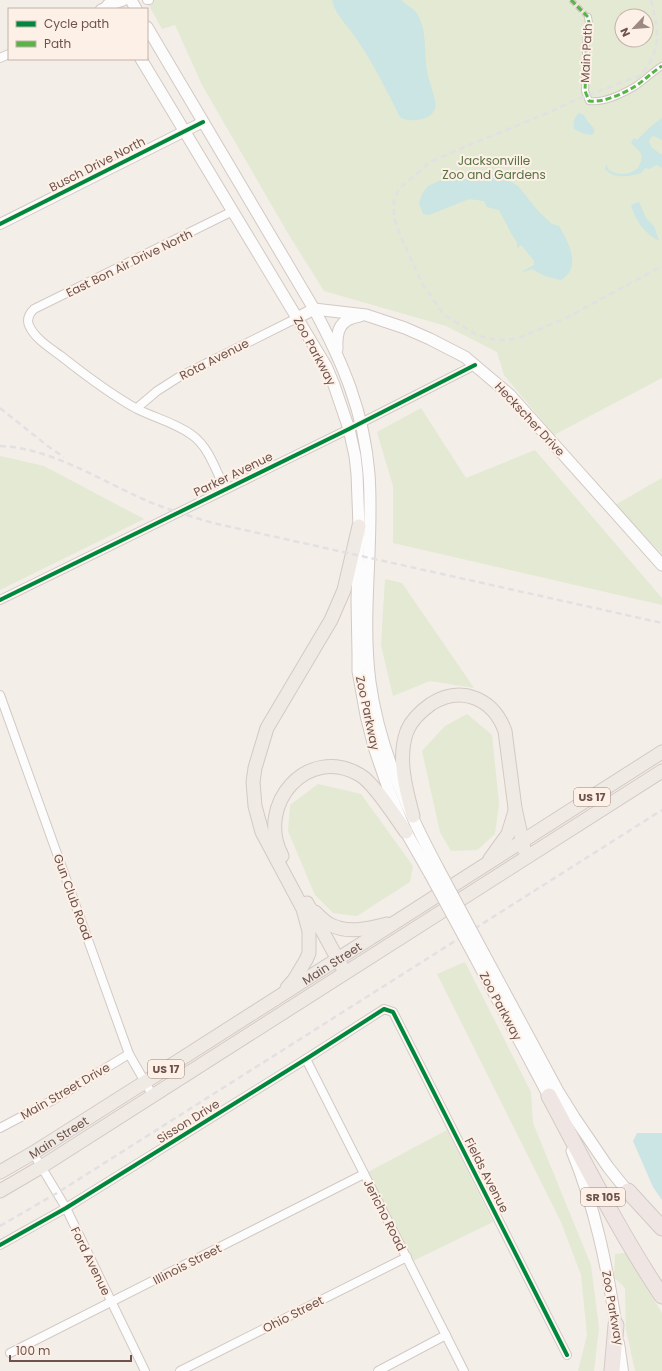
<svg xmlns="http://www.w3.org/2000/svg" width="662" height="1371" font-family="Poppins,sans-serif">
  <rect width="100%" height="100%" fill="#f4eee8"/>
  <g fill="#e3e9d3" fill-rule="evenodd">
    <path d="M 146,0 L 662,0 L 662,378 L 554,435 L 504,375 L 497,352 L 446,326 L 324,291 L 289,235 L 202,85 L 175,25 L 162,29 ZM 622,16 L 646,16 L 646,40 L 622,40 Z"/>
    <path d="M 421,408 L 466,478 L 535,450 L 662,598 L 662,605 L 393,543 L 393,486 L 377,432 Z"/>
    <path d="M 0,456 L 44,466 L 144,519 L 0,590 Z"/>
    <path d="M 662,478 L 662,554 L 615,505 Z"/>
    <path d="M 385,579 L 402,583 L 474,688 L 430,681 L 393,696 L 381,645 Z"/>
    <path d="M 467,714 L 492,735 L 499,803 L 495,834 L 477,850 L 451,851 L 440,832 L 422,751 L 445,726 Z"/>
    <path d="M 318,784 L 361,794 L 413,866 L 410,882 L 357,916 L 333,913 L 315,895 L 288,831 L 290,805 Z"/>
    <path d="M 465,962 L 531,1092 L 533,1123 L 591,1265 L 599,1328 L 594,1371 L 578,1371 L 587,1335 L 581,1275 L 561,1222 L 437,974 Z"/>
    <path d="M 447,1130 L 493,1222 L 413,1261 L 368,1172 Z"/>
    <path d="M 625,1253 L 662,1313 L 662,1371 L 635,1371 L 626,1329 L 625,1288 L 614,1277 L 615,1254 Z"/>
  </g>
  <g fill="#cae5e3">
    <path d="M 332,0 L 401,0 C 407,5 416,10 419,17 C 427,34 424,53 427,71 C 428,80 438,102 435,109 C 430,121 409,123 400,117 C 387,91 374,65 358,41 C 349,26 336,17 332,0 Z"/>
    <path d="M 579,113 L 584,115 C 585,117 587,121 589,123 C 593,127 594,127 594,133 L 591,135 L 582,133 L 574,129 C 573,121 574,118 579,113 Z"/>
    <path d="M 662,118 L 662,140 L 654,136 L 651,137 L 649,142 L 652,148 L 662,155 L 662,168 L 657,165 L 649,169 L 645,168 L 641,173 C 629,177 614,179 605,169 L 606,164 C 607,166 608,168 609,170 C 619,177 638,175 641,161 C 642,158 642,155 640,152 C 638,149 634,146 631,143 L 634,138 L 637,140 C 645,132 653,124 662,118 Z"/>
    <path d="M 489,174 L 500,175 L 518,186 L 539,212 L 552,224 L 559,226 C 569,243 582,267 561,280 L 545,276 L 532,269 L 523,272 L 523,271 L 534,265 L 534,261 L 522,246 L 520,245 L 517,249 L 517,242 L 511,233 L 499,210 L 487,207 L 484,201 L 469,199 L 429,215 L 423,214 L 419,203 L 422,194 L 428,186 L 441,180 L 450,178 L 467,179 Z"/>
    <path d="M 639,202 L 646,218 L 654,226 L 659,241 C 645,234 635,220 631,205 Z"/>
    <path d="M 637,1133 L 662,1133 L 662,1200 L 653,1187 L 633,1141 Z"/>
  </g>
  <g fill="none" stroke-linecap="round" stroke-linejoin="round">
    <path stroke="#d3c7c1" stroke-width="6" stroke-dasharray="6 3" stroke-linecap="butt" d="M 571,0 L 588,17"/>
    <g stroke="#d2c9c4" stroke-width="8">
      <path id="pedestrian" d="M 588,17 L 589,23 L 586,39 L 586,66 L 585,91 L 589,101 C 603,103 622,94 634,87 C 644,81 652,72 662,66"/>
    </g>
    <g stroke="#d2c9c4" stroke-width="10">
      <g id="minor">
        <path d="M 147,0 L 149,0"/>
        <path d="M 100,9 L 108,5"/>
        <path d="M 0,58 L 9,54"/>
        <path d="M 137,408 L 157,391 L 179,377 L 297,318"/>
        <path d="M 225,489 C 216,471 209,447 192,435 C 176,423 155,418 137,409 C 110,394 85,375 61,356 C 50,348 34,338 29,325 C 26,318 30,313 34,309 L 233,211"/>
        <path d="M 0,600 L 349,429 L 475,365"/>
        <path d="M 0,695 L 129,1054 L 153,1096"/>
        <path d="M 306,1059 L 464,1371"/>
        <path d="M 0,1128 L 53,1100 L 129,1054"/>
        <path d="M 33,1153 L 66,1208 L 145,1371"/>
        <path d="M 0,1245 L 66,1208 L 306,1059 L 384,1009 L 393,1012 L 567,1355"/>
        <path d="M 10,1353 L 364,1174"/>
        <path d="M 180,1371 L 407,1257"/>
        <path d="M 378,1371 L 446,1335"/>
      </g>
    </g>
    <g stroke="#d2c9c4" stroke-width="12">
      <g id="tertiary">
        <path d="M 0,224 L 203,122"/>
        <path d="M 619,1343 L 623,1371"/>
      </g>
    </g>
    <g stroke="#d2c9c4" stroke-width="13">
      <g id="secondary">
        <path d="M 131,0 L 136,9"/>
        <path d="M 108,5 L 123,0"/>
        <path d="M 147,27 L 314,309 C 343,363 364,412 369,474 C 374,543 361,613 370,682 C 379,748 407,810 438,868"/>
        <path d="M 141,59 L 326,366 L 334,385 L 349,429 L 355,456 L 357,474 L 359,526 L 357,600 L 358,654 L 358,671 L 366,715 L 374,747 L 388,788 L 406,832 L 430,874"/>
        <path d="M 297,318 L 314,309 L 366,315 L 405,328 L 430,339 L 465,357 L 510,395 L 662,565"/>
        <path d="M 337,349 C 336,330 340,319 360,316"/>
        <path d="M 484,954 L 559,1093 L 574,1117 L 608,1167 L 632,1197"/>
        <path d="M 476,959 L 552,1102"/>
        <path d="M 572,1151 C 595,1207 607,1266 616,1325"/>
      </g>
    </g>
    <g stroke="#d3c9c5" stroke-width="15">
      <g id="primary">
        <path d="M 413,816 C 406,790 397,758 407,731 C 412,719 421,711 431,704 C 461,685 493,698 505,731 L 515,808 L 524,849"/>
        <path d="M 282,856 C 255,804 308,744 360,775 C 374,783 396,818 406,832"/>
        <path d="M 490,859 L 508,834 L 515,811"/>
        <path d="M 307,903 L 342,967"/>
        <path d="M 315,912 C 319,916 324,921 329,924 C 347,934 368,929 387,924"/>
        <path d="M 287,988 L 294,980 L 306,960 L 309,953 L 309,931 L 303,909 L 262,832 L 255,806 L 253,782 L 255,768 L 267,728 L 331,620 L 344,590 L 359,526"/>
        <path id="s1" d="M 0,1172 L 33,1153 L 145,1082 L 662,752"/>
        <path d="M 0,1191 L 41,1167 L 662,771"/>
      </g>
    </g>
    <g stroke="#d3c9c5" stroke-width="17">
      <g id="motorway">
        <path d="M 549,1096 C 585,1163 619,1232 662,1296"/>
        <path d="M 628,1191 L 662,1228"/>
        <path d="M 612,1371 L 616,1325"/>
      </g>
    </g>
    <use href="#pedestrian" stroke="#fdfcfc" stroke-width="6"/>
    <use href="#minor" stroke="#fdfcfc" stroke-width="8"/>
    <use href="#tertiary" stroke="#fdfcfc" stroke-width="10"/>
    <use href="#secondary" stroke="#fdfcfc" stroke-width="11"/>
    <use href="#primary" stroke="#f0eae5" stroke-width="13"/>
    <use href="#motorway" stroke="#efe6e4" stroke-width="15"/>
    <g stroke="#e3e0e3" stroke-width="2.5" stroke-dasharray="6 4" stroke-linecap="butt">
      <path d="M 651,0 C 659,28 662,55 639,76 L 575,100 L 550,112 L 462,148 L 430,162 L 399,189 L 394,200 L 394,217 L 400,235 L 422,283 L 444,315 L 479,336 L 497,340 L 509,340 L 521,337 L 566,318 L 662,266"/>
      <path d="M 0,408 L 49,447 L 64,457"/>
      <path d="M 0,446 C 50,448 98,479 143,499 C 165,509 190,516 213,523 L 662,623"/>
      <path d="M 0,1226 L 57,1193 L 662,810"/>
    </g>
    <g stroke="#d2c9c4" stroke-width="13" stroke-linecap="butt">
      <g id="secondary-bridge">
        <path d="M 438,868 L 484,954"/>
        <path d="M 430,874 L 476,959"/>
      </g>
    </g>
    <use href="#secondary-bridge" stroke="#fdfcfc" stroke-width="11"/>
    <path stroke="#59b447" stroke-width="3" stroke-dasharray="6 3" stroke-linecap="butt" d="M 571,0 L 588,17 L 589,23 L 586,39 L 586,66 L 585,91 L 589,101 C 603,103 622,94 634,87 C 644,81 652,72 662,66"/>
    <g stroke="#fdf1e7" stroke-width="6">
      <g id="cycleway">
        <path d="M 0,224 L 203,122"/>
        <path d="M 0,600 L 349,429 L 475,365"/>
        <path d="M 0,1245 L 66,1208 L 306,1059 L 384,1009 L 393,1012 L 567,1355"/>
      </g>
    </g>
    <use href="#cycleway" stroke="#00873e" stroke-width="4"/>
  </g>
  <g text-anchor="middle" dominant-baseline="central" stroke-width="4" stroke-linejoin="round" paint-order="stroke">
    <g fill="#fdf1e7" stroke="#9a827a" stroke-width="1">
      <rect x="574" y="788" width="36" height="18" rx="3"/>
      <rect x="148" y="1060" width="36" height="18" rx="3"/>
      <rect x="581" y="1188" width="44" height="18" rx="3"/>
    </g>
    <g font-size="11" font-weight="bold" fill="#6f524b">
      <text x="592" y="797">US 17</text>
      <text x="166" y="1069">US 17</text>
      <text x="603" y="1197">SR 105</text>
    </g>
    <g font-size="12" fill="#6f524b" stroke="#fdf1e7">
      <text transform="translate(586 53) rotate(-87)">Main Path</text>
      <text transform="translate(97 164) rotate(-27)">Busch Drive North</text>
      <text transform="translate(129 263) rotate(-26)">East Bon Air Drive North</text>
      <text transform="translate(315 351) rotate(62)">Zoo Parkway</text>
      <text transform="translate(214 359) rotate(-27)">Rota Avenue</text>
      <text transform="translate(530 419) rotate(47)">Heckscher Drive</text>
      <text transform="translate(233 474) rotate(-26)">Parker Avenue</text>
      <text transform="translate(368 713) rotate(78)">Zoo Parkway</text>
      <text transform="translate(73 897) rotate(70)">Gun Club Road</text>
      <text stroke="none"><textPath href="#s1" startOffset="392">Main Street</textPath></text>
      <text transform="translate(501 1006) rotate(62)">Zoo Parkway</text>
      <text transform="translate(65 1091) rotate(-30)">Main Street Drive</text>
      <text transform="translate(188 1121) rotate(-32)">Sisson Drive</text>
      <text stroke="none"><textPath href="#s1" startOffset="68">Main Street</textPath></text>
      <text transform="translate(487 1175) rotate(63)">Fields Avenue</text>
      <text transform="translate(385 1215) rotate(63)">Jericho Road</text>
      <text transform="translate(91 1261) rotate(64)">Ford Avenue</text>
      <text transform="translate(187 1264) rotate(-27)">Illinois Street</text>
      <text transform="translate(613 1308) rotate(80)">Zoo Parkway</text>
      <text transform="translate(293 1314) rotate(-27)">Ohio Street</text>
    </g>
    <g font-size="12" fill="#597444" stroke="#fdf1e7">
      <text x="494" y="160">Jacksonville<tspan x="494" dy="14">Zoo and Gardens</tspan></text>
    </g>
  </g>
  <rect x="8" y="8" width="140" height="52" fill="#fdf1e7" stroke="#c4b1a9"/>
  <rect x="16" y="21" width="20" height="6" fill="#00873e" stroke="#c4b1a9"/>
  <text x="44" y="28" font-size="12" fill="#6f524b">Cycle path</text>
  <rect x="16" y="41" width="20" height="6" fill="#59b447" stroke="#c4b1a9"/>
  <text x="44" y="48" font-size="12" fill="#6f524b">Path</text>
  <g transform="translate(634 28) rotate(244)"><circle r="19" fill="#fdf1e7" stroke="#c4b1a9"/>
  <path d="M0-3L7 15L0 10L-7 15Z" fill="#9e8982"/>
  <text y="-6" font-size="11" font-weight="bold" text-anchor="middle" fill="#6f524b">N</text>
  </g>
  <path d="M10 1355v6h121v-6" fill="none" stroke="#6f524b" stroke-width="2"/>
  <text x="16" y="1355" font-size="12" fill="#6f524b" stroke="#fdf1e7" stroke-width="3" paint-order="stroke">100 m</text>
</svg>
